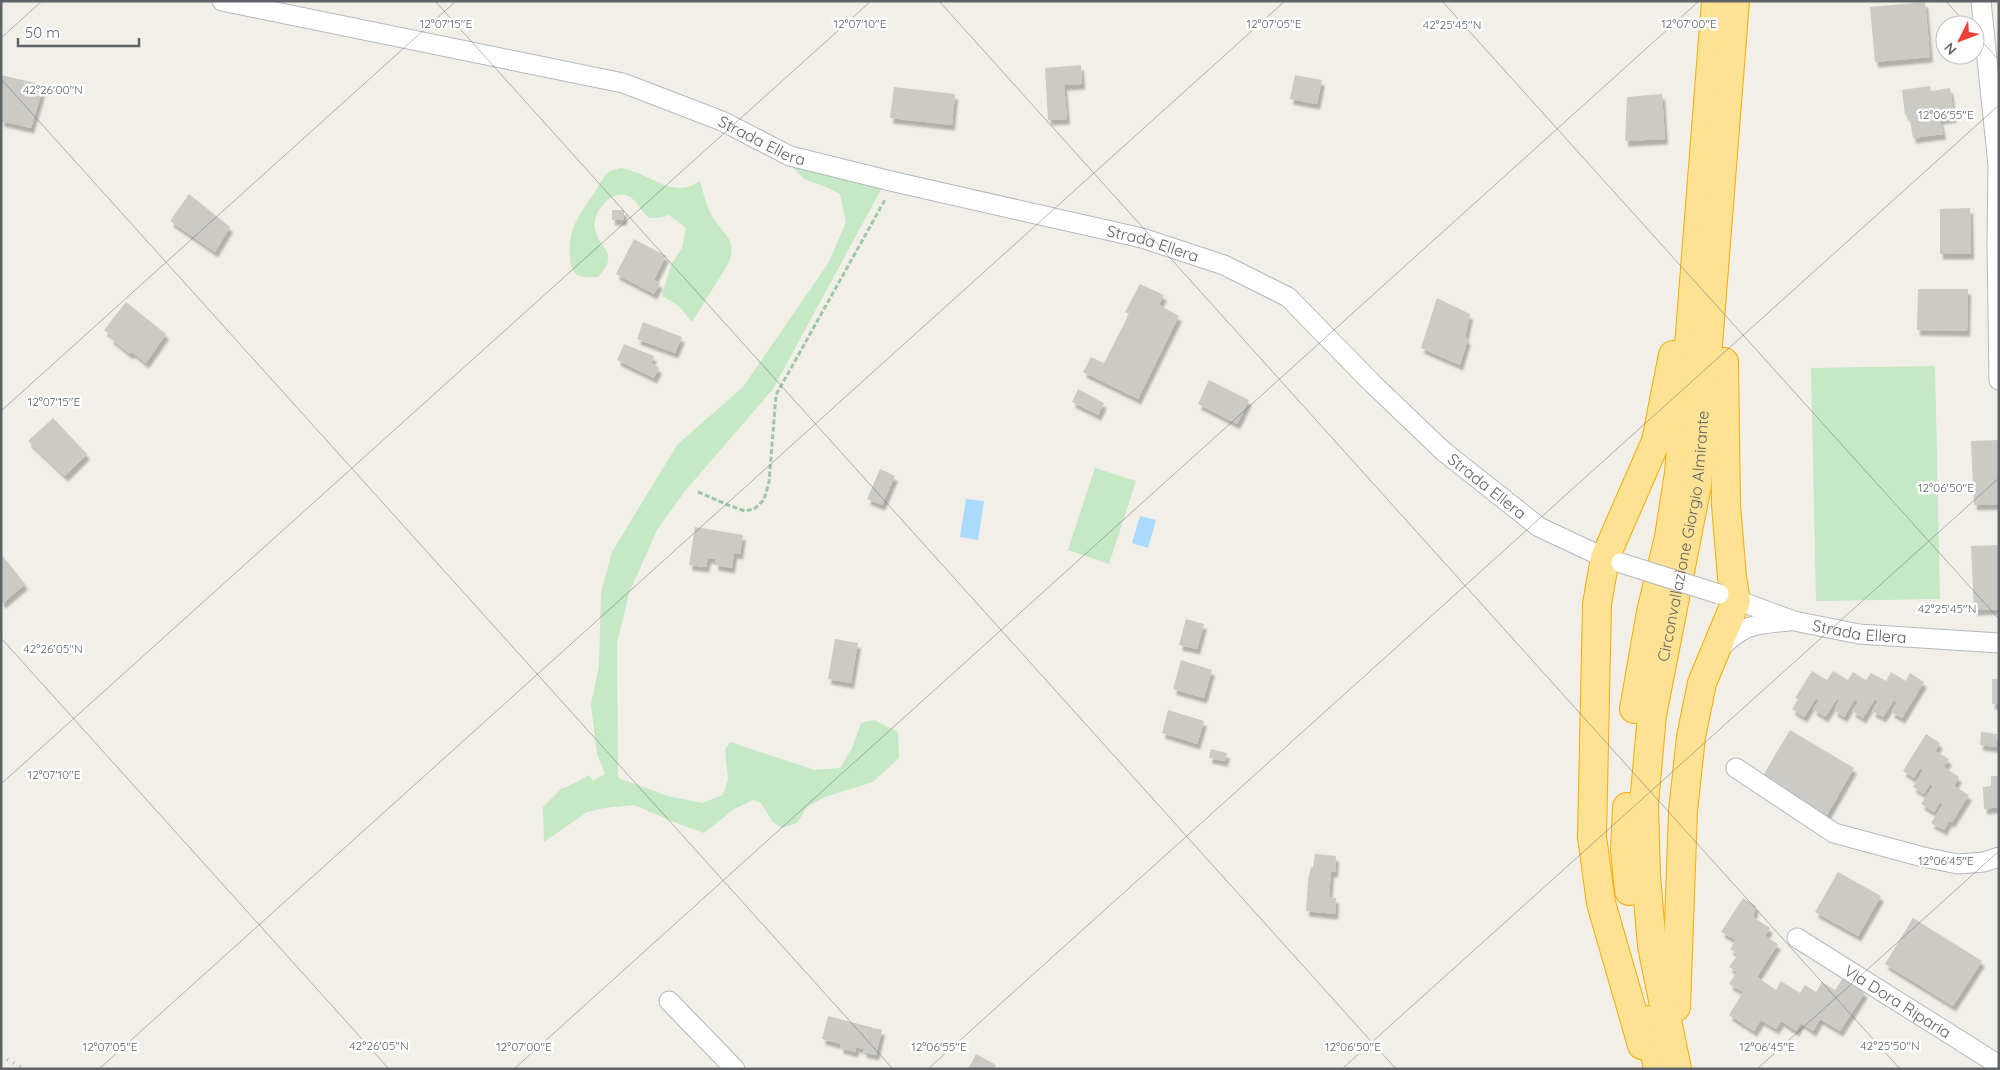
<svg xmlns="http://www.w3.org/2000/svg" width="2000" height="1070" font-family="Quicksand,sans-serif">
  <defs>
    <filter id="shadow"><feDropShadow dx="3" dy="5.5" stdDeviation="1" flood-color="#0004"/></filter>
  </defs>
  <rect width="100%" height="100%" fill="#f1efe8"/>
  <g fill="#c5e8c5">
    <path d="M 787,162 L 883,186 L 773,389 L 685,491 L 657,530 L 629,593 L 617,643 L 618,778 L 668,796 L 702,803 L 723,795 L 728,779 L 725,750 L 730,742 L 815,770 L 840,768 L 852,748 L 861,723 L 875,720 L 898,732 L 899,758 L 873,782 L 825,797 L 807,807 L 797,823 L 782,828 L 772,821 L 761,803 L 753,800 L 734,809 L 704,833 L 674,822 L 634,805 L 604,808 L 587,812 L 544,842 L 543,807 L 561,789 L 577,782 L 589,775 L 593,781 L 605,774 L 597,754 L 591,704 L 599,666 L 601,593 L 612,552 L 677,445 L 743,387 L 829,262 L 846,222 L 840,194 L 824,186 L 804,179 Z"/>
    <path d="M 621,168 C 649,172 673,201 700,181 C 703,191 705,202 710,212 C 719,232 740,238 728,264 L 692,322 L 679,306 L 662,296 L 671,265 L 682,248 L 686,228 L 669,215 L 659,218 L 649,218 C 641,211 637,200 628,196 C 612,188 591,213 595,229 C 599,250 621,252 598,277 C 580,278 571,277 570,257 C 568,226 580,215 596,190 C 600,184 603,176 610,171 C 613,170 617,169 621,168 Z"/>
    <path d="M 1935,366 L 1940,599 L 1816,601 L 1811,368 Z"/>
    <path d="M 1095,468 L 1136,481 L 1109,564 L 1068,550 Z"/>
  </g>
  <g fill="#aadaff">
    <path d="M 966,499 L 984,501 L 978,540 L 960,537 Z"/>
    <path d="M 1140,516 L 1156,520 L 1148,548 L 1132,543 Z"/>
  </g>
  <g fill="#cccac5" filter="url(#shadow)">
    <path d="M 1925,2 L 1930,57 L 1875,62 L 1870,7 Z"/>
    <path d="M 1081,65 L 1082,84 L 1064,85 L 1067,119 L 1048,120 L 1045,68 Z"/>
    <path d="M 1,75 L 44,85 L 31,128 L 1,121 Z"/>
    <path d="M 1295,75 L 1322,80 L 1317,104 L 1290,99 Z"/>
    <path d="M 1930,86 L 1931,91 L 1950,88 L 1954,117 L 1940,119 L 1943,134 L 1913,138 L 1909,115 L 1905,115 L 1902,90 Z"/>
    <path d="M 894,87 L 955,94 L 952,125 L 890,118 Z"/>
    <path d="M 1662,94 L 1665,139 L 1625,141 L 1627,97 Z"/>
    <path d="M 189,194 L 230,227 L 215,252 L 170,221 Z"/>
    <path d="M 1970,208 L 1971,254 L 1940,254 L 1940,209 Z"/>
    <rect x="612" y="210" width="12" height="10"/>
    <path d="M 634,239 L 666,256 L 654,280 L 660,283 L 654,294 L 616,274 Z"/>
    <path d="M 1140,284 L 1164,295 L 1159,305 L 1179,316 L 1138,399 L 1083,372 L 1091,357 L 1104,363 L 1129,314 L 1125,312 Z"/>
    <path d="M 1918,289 L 1968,289 L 1967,331 L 1917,330 Z"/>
    <path d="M 1437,298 L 1470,314 L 1465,338 L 1468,339 L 1460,365 L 1421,348 Z"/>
    <path d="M 126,302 L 166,334 L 146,363 L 132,352 L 130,354 L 110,338 L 112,336 L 104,330 Z"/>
    <path d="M 643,322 L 682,337 L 675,353 L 637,339 Z"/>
    <path d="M 624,344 L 654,356 L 651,363 L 659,368 L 654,378 L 617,360 Z"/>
    <path d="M 1209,380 L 1249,400 L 1237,424 L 1198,404 Z"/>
    <path d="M 1078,389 L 1104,403 L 1098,415 L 1072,402 Z"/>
    <path d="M 53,418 L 87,454 L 65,476 L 28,441 Z"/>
    <path d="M 1999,440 L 1999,504 L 1974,505 L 1971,441 Z"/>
    <path d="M 880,469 L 895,476 L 882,505 L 867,499 Z"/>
    <path d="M 695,527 L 743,535 L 740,554 L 734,553 L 732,568 L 715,565 L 716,559 L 708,558 L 706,567 L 689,565 Z"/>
    <path d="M 1999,545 L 1999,609 L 1974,610 L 1971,546 Z"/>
    <path d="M 1,554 L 25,584 L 3,603 L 1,601 Z"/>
    <path d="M 1186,619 L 1204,624 L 1197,649 L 1179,645 Z"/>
    <path d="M 835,639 L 858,643 L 851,683 L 828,679 Z"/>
    <path d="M 1181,660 L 1212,670 L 1204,698 L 1173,689 Z"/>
    <path d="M 1812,671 L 1827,680 L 1833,671 L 1848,680 L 1853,672 L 1866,680 L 1871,673 L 1886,681 L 1891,672 L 1906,681 L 1910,673 L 1924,682 L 1902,718 L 1891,712 L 1897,702 L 1894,700 L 1883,717 L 1872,711 L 1878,701 L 1875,699 L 1863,718 L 1852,711 L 1858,702 L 1855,699 L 1844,717 L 1834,710 L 1839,700 L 1837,699 L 1825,717 L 1813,709 L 1819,700 L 1816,698 L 1804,717 L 1792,709 L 1798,699 L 1795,698 Z"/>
    <rect x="1992" y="679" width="7" height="25"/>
    <path d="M 1168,710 L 1204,721 L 1197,744 L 1162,733 Z"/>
    <path d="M 1790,730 L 1854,768 L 1827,815 L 1762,777 Z"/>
    <path d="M 1981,732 L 1997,734 L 1996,747 L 1980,745 Z"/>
    <path d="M 1926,734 L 1940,743 L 1935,751 L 1949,759 L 1944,767 L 1959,777 L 1954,786 L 1969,795 L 1952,822 L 1949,821 L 1944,830 L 1931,823 L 1943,804 L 1940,802 L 1934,812 L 1921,804 L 1933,786 L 1930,784 L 1924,794 L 1913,787 L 1923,770 L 1920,768 L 1914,778 L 1903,771 Z"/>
    <path d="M 1211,749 L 1227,753 L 1225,761 L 1209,758 Z"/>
    <path d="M 1991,776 L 1999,776 L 1999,807 L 1984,809 L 1983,787 L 1991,786 Z"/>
    <path d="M 1315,854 L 1336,856 L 1335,872 L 1331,872 L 1329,897 L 1336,898 L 1335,914 L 1306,911 L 1308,880 L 1311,867 L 1313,867 Z"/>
    <path d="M 1838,872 L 1881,896 L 1858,936 L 1815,912 Z"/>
    <path d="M 1743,898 L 1756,906 L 1753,917 L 1770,928 L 1765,936 L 1778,944 L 1757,977 L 1776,990 L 1781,981 L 1800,993 L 1805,985 L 1816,992 L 1822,982 L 1835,990 L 1843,978 L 1865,992 L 1840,1031 L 1820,1019 L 1813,1031 L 1801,1023 L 1796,1031 L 1781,1021 L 1776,1029 L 1761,1020 L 1754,1031 L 1729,1015 L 1743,992 L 1729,984 L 1737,972 L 1729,967 L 1738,954 L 1730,949 L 1736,940 L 1721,932 Z"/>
    <path d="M 1913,918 L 1982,961 L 1953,1006 L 1885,964 Z"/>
    <path d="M 828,1016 L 882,1030 L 876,1055 L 863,1052 L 864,1049 L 856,1047 L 855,1052 L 840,1048 L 841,1044 L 822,1039 Z"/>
    <path d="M 976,1054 L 996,1065 L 993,1069 L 968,1069 Z"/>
  </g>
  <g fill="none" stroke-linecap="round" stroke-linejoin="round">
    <g stroke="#b5b8bc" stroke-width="21">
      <g id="minor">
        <path id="s1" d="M 222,1 L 623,83 L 722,121 L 790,156 L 895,182 L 1142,238 L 1224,265 L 1288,297 L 1372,383 L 1443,451 L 1539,527 L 1605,558 L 1615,561"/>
        <path d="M 1981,1 L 1998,165 L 1997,244 L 1999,380"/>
        <path id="s2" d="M 1726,596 L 1794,621 L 1859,634 L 1999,643"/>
        <path d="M 1719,649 C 1745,623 1754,625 1789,621"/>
        <path d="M 1736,768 L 1834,833 L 1923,857 L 1958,864 L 1984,862 L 1999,857"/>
        <path id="s3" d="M 1797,938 L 1999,1065"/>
        <path d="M 669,1001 L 735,1069"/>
      </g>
    </g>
    <g stroke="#f9ab00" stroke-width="30">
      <g id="highway">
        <path d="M 1634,709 L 1651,612 L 1669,537 L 1679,473 L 1716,1"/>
        <path d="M 1627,807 L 1625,850 L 1629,891"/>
        <path d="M 1676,1007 L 1683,811 L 1691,737 L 1702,683 L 1736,601 L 1732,577 L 1726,505 L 1724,362"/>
        <path d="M 1648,1020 L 1658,1069"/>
        <path d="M 1642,1045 L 1601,903 L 1592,837 L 1597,604 L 1605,558 L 1656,441 L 1673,355"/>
        <path id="s4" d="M 1677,1069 L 1652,946 L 1646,876 L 1644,804 L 1652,715 L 1697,485 L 1735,1"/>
      </g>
    </g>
    <path stroke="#9cc7a9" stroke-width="3" stroke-dasharray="5 2.5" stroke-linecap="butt" d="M 698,492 L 728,505 L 745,511 L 754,509 L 764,500 L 769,482 L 776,395 L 886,198"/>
    <use href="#minor" stroke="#fff" stroke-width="19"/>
    <use href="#highway" stroke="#fde293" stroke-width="28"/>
    <path stroke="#b6b7b8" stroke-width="4" stroke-dasharray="1 6" stroke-linecap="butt" d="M 1,1056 L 25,1069"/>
    <g stroke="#b5b8bc" stroke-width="21" stroke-linecap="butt">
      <path id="minor-bridge" d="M 1621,563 L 1719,594"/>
    </g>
    <use href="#minor-bridge" stroke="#fff" stroke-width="19"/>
  </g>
  <path fill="none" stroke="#5f6368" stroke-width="1" stroke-opacity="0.45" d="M 435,1 L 1396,1069M 939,1 L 1900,1069M 1442,1 L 1999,619M 1946,1 L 1967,25M 1975,34 L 1999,60M 1,38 L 42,1M 1,79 L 893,1069M 1,411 L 456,1M 1,638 L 389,1069M 1,784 L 871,1M 99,1069 L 1285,1M 514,1069 L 1699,1M 928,1069 L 1999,105M 1342,1069 L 1999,478M 1757,1069 L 1999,851"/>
  <g text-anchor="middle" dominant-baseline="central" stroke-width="5" stroke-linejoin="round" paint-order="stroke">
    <g font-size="16" fill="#5f6368" stroke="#fff">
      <text stroke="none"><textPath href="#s1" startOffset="560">Strada Ellera</textPath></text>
      <text stroke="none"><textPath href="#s1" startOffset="965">Strada Ellera</textPath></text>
      <text stroke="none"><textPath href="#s1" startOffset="1386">Strada Ellera</textPath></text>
      <text stroke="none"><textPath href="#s4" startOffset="539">Circonvallazione Giorgio Almirante</textPath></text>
      <text stroke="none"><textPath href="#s2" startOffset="139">Strada Ellera</textPath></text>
      <text stroke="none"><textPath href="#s3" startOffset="119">Via Dora Riparia</textPath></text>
    </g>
  </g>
  <g font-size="12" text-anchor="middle" fill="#5f6368" stroke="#fff" stroke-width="5" stroke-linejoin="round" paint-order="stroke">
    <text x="446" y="28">12°07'15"E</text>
    <text x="860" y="28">12°07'10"E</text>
    <text x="1274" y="28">12°07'05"E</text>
    <text x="1689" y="28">12°07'00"E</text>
    <text x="1452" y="29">42°25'45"N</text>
    <text x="53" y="94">42°26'00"N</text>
    <text x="1946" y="119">12°06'55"E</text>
    <text x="54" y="406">12°07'15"E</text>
    <text x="1946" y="492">12°06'50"E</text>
    <text x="1947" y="613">42°25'45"N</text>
    <text x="53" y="653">42°26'05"N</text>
    <text x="54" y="779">12°07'10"E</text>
    <text x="1946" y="865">12°06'45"E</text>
    <text x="379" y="1050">42°26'05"N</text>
    <text x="1890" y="1050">42°25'50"N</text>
    <text x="110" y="1051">12°07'05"E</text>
    <text x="524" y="1051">12°07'00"E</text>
    <text x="939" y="1051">12°06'55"E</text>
    <text x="1353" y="1051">12°06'50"E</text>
    <text x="1767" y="1051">12°06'45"E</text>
  </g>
  <rect width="2000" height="1070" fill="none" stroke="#5f6368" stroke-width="5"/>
  <g transform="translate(1960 40) rotate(228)"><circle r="24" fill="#ffffff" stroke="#bfc1c3"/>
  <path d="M0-4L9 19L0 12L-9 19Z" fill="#ea4335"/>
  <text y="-8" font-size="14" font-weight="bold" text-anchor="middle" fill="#5f6368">N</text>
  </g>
  <path d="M18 38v8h121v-8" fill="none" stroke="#5f6368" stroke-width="2.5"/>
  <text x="25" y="38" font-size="15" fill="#5f6368" stroke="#ffffff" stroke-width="4" paint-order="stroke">50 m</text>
</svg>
